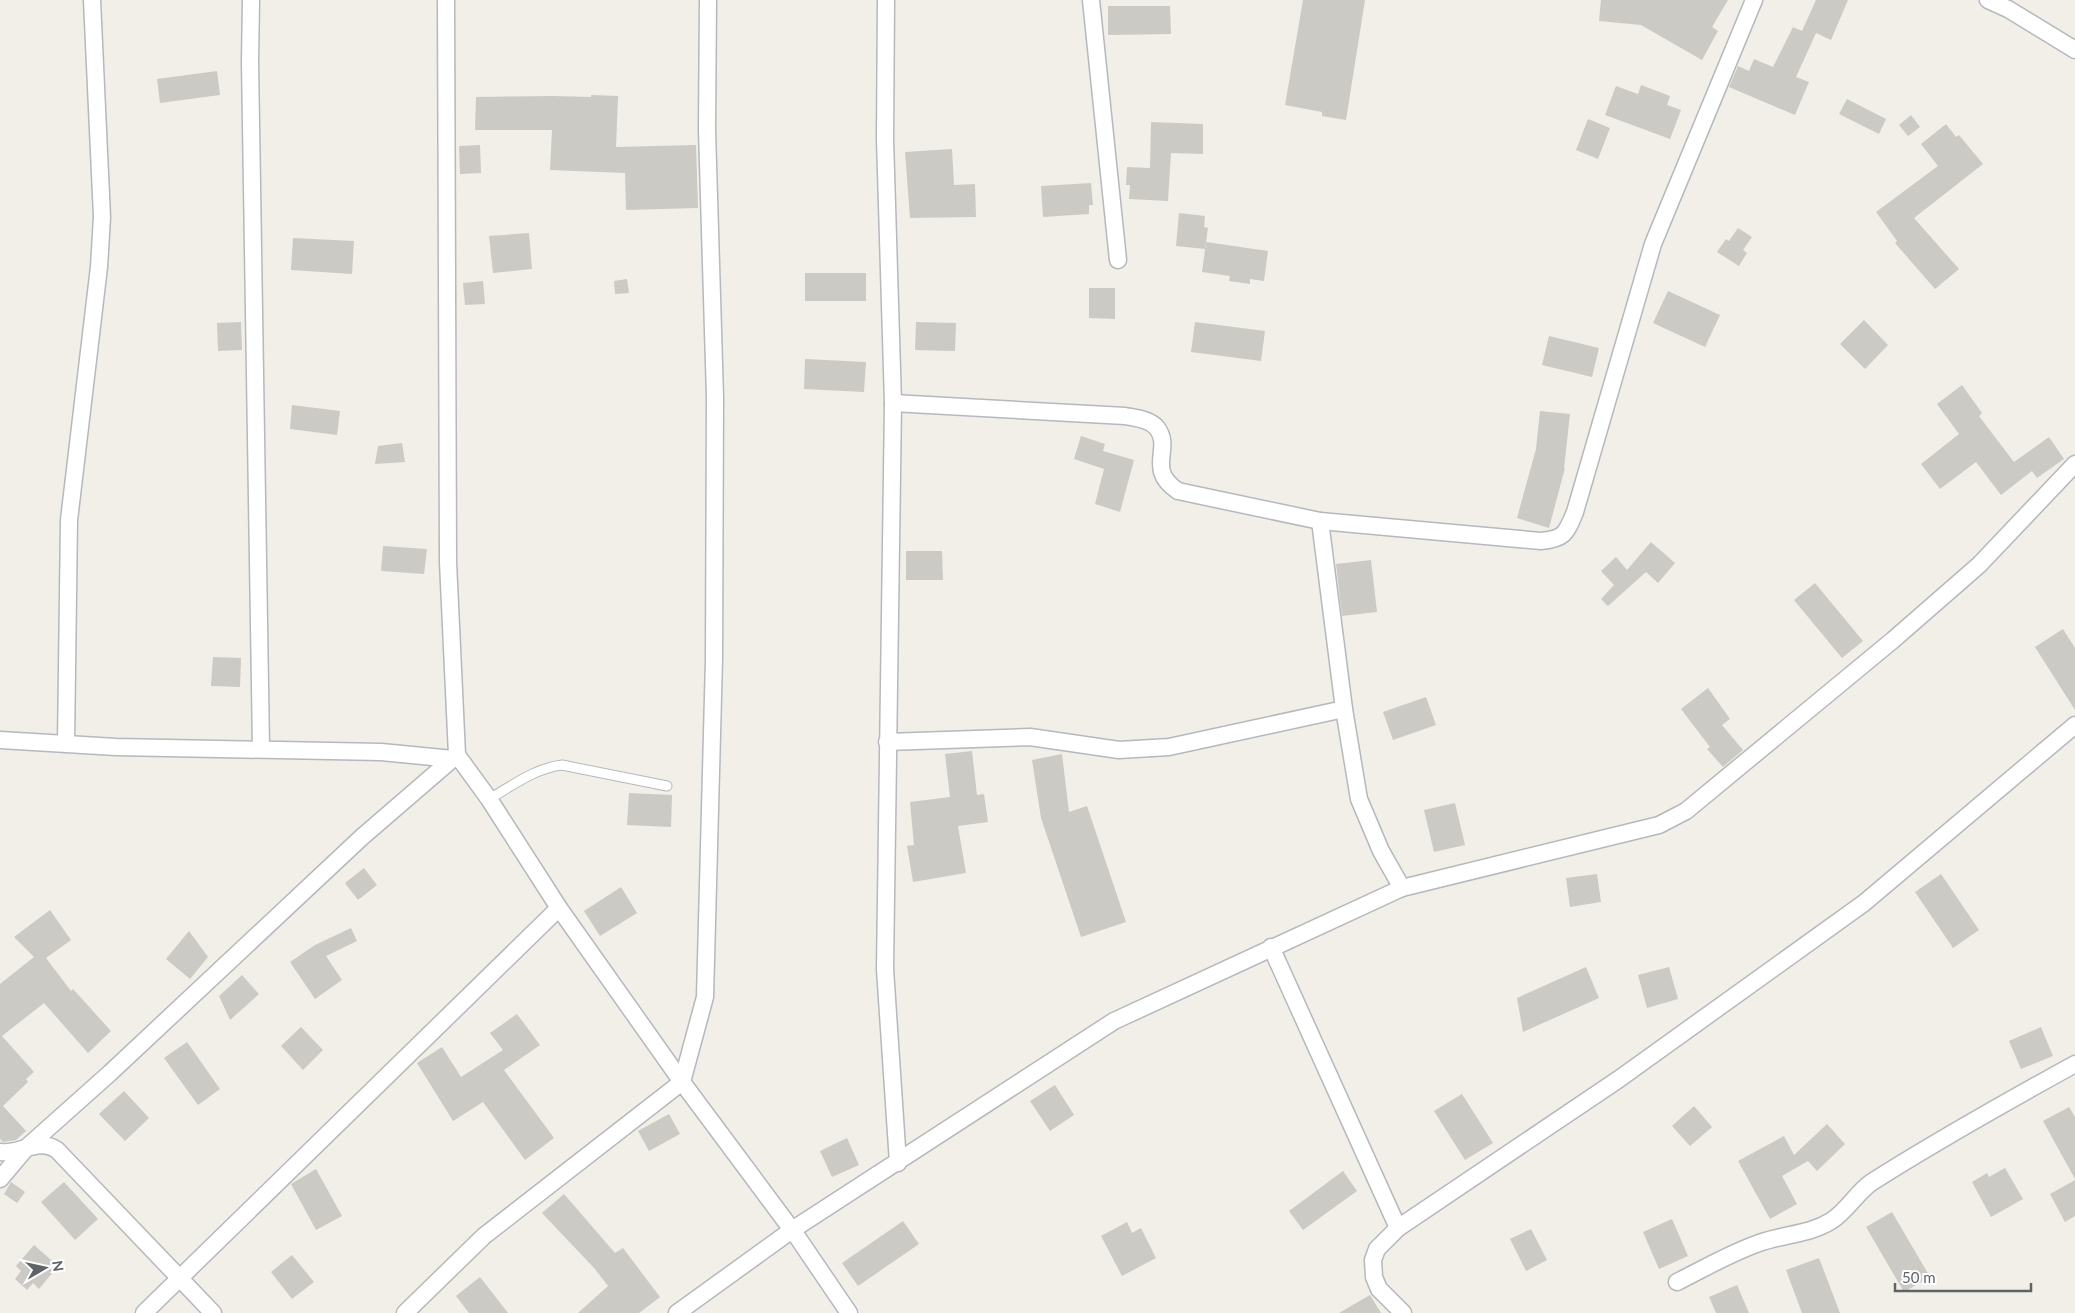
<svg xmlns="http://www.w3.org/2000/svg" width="2075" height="1313" font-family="Lato,sans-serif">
  <rect width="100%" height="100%" fill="#f1efe8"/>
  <g fill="#cccac5">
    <path d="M 1303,0 L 1365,0 L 1346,120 L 1322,116 L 1322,112 L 1285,105 Z"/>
    <path d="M 1601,0 L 1728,0 L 1712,27 L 1718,31 L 1702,60 L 1641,25 L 1599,21 Z"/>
    <path d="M 1816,0 L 1848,0 L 1831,40 L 1816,33 L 1796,77 L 1809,82 L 1795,115 L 1729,87 L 1738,66 L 1749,71 L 1754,59 L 1773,67 L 1793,27 L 1802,31 Z"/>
    <path d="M 1108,6 L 1170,6 L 1171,34 L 1108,35 Z"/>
    <path d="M 217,71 L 220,95 L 160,103 L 157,79 Z"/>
    <path d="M 1641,85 L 1670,96 L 1667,105 L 1681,110 L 1670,139 L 1605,115 L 1616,86 L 1638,94 Z"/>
    <path d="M 591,95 L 618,96 L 616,147 L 696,145 L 698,208 L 626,210 L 625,173 L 550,170 L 552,130 L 475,130 L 476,97 L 553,96 L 591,97 Z"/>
    <path d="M 1847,99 L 1886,119 L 1879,134 L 1839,114 Z"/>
    <path d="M 1911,115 L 1920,127 L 1908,136 L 1899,125 Z"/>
    <path d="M 1588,119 L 1610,128 L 1598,159 L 1576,150 Z"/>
    <path d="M 1151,122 L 1203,124 L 1203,154 L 1171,153 L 1168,201 L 1129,199 L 1130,185 L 1126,185 L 1127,167 L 1150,168 Z"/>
    <path d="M 1946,124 L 1956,137 L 1959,135 L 1983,164 L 1914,218 L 1959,269 L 1935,289 L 1895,243 L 1897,241 L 1876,212 L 1938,166 L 1921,144 Z"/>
    <path d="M 480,145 L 481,173 L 460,174 L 459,146 Z"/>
    <path d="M 952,149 L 954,185 L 975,184 L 976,217 L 910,218 L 905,152 Z"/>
    <path d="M 1091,183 L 1093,205 L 1089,205 L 1089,214 L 1043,217 L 1041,186 Z"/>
    <path d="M 1179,213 L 1205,216 L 1204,227 L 1208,228 L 1205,249 L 1176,246 Z"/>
    <path d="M 1738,228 L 1752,237 L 1743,250 L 1747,253 L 1739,266 L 1717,252 L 1726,239 L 1729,241 Z"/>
    <path d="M 529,233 L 532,269 L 493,273 L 489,236 Z"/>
    <path d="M 293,238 L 354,241 L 352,274 L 291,270 Z"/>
    <path d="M 1206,242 L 1268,251 L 1264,281 L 1250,279 L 1250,284 L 1229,281 L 1230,276 L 1202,272 Z"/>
    <rect x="805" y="273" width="61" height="28"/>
    <path d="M 627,279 L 629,293 L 615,294 L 614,281 Z"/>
    <path d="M 483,281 L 485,304 L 465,305 L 463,283 Z"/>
    <path d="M 1089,288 L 1115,288 L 1115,319 L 1089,318 Z"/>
    <path d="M 1668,291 L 1720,315 L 1705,347 L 1653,323 Z"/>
    <path d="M 1864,320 L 1888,345 L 1865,369 L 1840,344 Z"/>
    <path d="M 241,322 L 242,350 L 218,351 L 217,323 Z"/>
    <path d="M 916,322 L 956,323 L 955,351 L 915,350 Z"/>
    <path d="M 1195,322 L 1265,331 L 1261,361 L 1191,352 Z"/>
    <path d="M 1549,336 L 1599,348 L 1592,377 L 1542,365 Z"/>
    <path d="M 805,359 L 866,362 L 864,392 L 804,389 Z"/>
    <path d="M 1962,385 L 1982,413 L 1979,416 L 2014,462 L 2049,437 L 2064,459 L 2037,478 L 2032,471 L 2001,495 L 1976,462 L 1940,489 L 1921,464 L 1959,434 L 1937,404 Z"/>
    <path d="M 292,405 L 340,411 L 337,435 L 290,429 Z"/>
    <path d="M 1540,411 L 1570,414 L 1564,468 L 1565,468 L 1549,528 L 1517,518 L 1536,449 Z"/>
    <path d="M 1081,436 L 1105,444 L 1103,451 L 1134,460 L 1120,512 L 1095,504 L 1104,469 L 1074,459 Z"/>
    <path d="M 402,443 L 405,462 L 375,464 L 378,446 Z"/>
    <path d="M 1651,542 L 1675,563 L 1658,583 L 1646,572 L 1608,606 L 1601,599 L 1614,585 L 1601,571 L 1616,557 L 1627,570 Z"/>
    <path d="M 383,546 L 427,549 L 424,574 L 381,571 Z"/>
    <path d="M 906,551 L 942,551 L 943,580 L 906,580 Z"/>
    <path d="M 1371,560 L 1377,612 L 1342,616 L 1336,564 Z"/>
    <path d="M 1815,583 L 1863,641 L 1842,658 L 1794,600 Z"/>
    <path d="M 2063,629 L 2075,648 L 2075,710 L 2035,647 Z"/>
    <path d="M 213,657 L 241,658 L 240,687 L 211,686 Z"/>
    <path d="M 1708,688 L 1730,719 L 1722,725 L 1743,750 L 1723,767 L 1707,749 L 1710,747 L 1681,709 Z"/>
    <path d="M 1426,697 L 1436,725 L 1393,740 L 1383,712 Z"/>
    <path d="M 972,751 L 977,795 L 984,794 L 988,822 L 958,826 L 966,873 L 913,882 L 907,846 L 914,845 L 910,802 L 950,797 L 945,754 Z"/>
    <path d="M 1062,754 L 1069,812 L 1087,806 L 1126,922 L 1081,937 L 1041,818 L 1032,760 Z"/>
    <path d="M 629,793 L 672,795 L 671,827 L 627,825 Z"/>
    <path d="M 1455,803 L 1465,845 L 1434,852 L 1424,810 Z"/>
    <path d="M 364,868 L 377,885 L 358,900 L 345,883 Z"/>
    <path d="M 1597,874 L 1601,902 L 1570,907 L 1566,878 Z"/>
    <path d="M 1941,874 L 1979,930 L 1953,948 L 1915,892 Z"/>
    <path d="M 621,887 L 637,913 L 600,936 L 584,911 Z"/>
    <path d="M 50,910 L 71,940 L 46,958 L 71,991 L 73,989 L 111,1031 L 88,1053 L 44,1003 L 2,1036 L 34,1072 L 26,1079 L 28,1082 L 3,1106 L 26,1131 L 16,1140 L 3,1142 L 0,1139 L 0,984 L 34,957 L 14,937 Z"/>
    <path d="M 351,928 L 357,941 L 326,956 L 342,980 L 315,999 L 290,962 L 315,945 Z"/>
    <path d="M 189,931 L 208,957 L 190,979 L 166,959 Z"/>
    <path d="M 1586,967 L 1599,998 L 1523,1032 L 1517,998 Z"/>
    <path d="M 1669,967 L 1678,999 L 1647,1008 L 1638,975 Z"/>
    <path d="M 242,975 L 259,994 L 230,1020 L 219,996 Z"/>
    <path d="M 517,1014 L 540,1045 L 504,1070 L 554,1138 L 525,1160 L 483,1102 L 453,1121 L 417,1063 L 442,1047 L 461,1077 L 503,1050 L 490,1033 Z"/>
    <path d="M 301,1027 L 323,1050 L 303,1070 L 281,1046 Z"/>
    <path d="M 2041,1027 L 2053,1056 L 2021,1069 L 2009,1041 Z"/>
    <path d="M 187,1042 L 220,1089 L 198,1105 L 164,1058 Z"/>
    <path d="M 1055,1085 L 1074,1115 L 1050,1131 L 1030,1101 Z"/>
    <path d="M 124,1091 L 149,1118 L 125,1141 L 99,1114 Z"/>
    <path d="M 1462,1094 L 1493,1143 L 1465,1160 L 1434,1111 Z"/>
    <path d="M 1694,1106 L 1712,1127 L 1690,1146 L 1672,1126 Z"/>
    <path d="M 2069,1107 L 2075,1117 L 2075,1179 L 2043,1121 Z"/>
    <path d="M 669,1114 L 680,1134 L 649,1151 L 638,1131 Z"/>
    <path d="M 1827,1124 L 1845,1144 L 1817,1171 L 1808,1161 L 1782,1176 L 1797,1204 L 1770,1219 L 1738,1161 L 1784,1136 L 1794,1155 Z"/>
    <path d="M 847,1138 L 859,1165 L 832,1177 L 820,1151 Z"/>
    <path d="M 2005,1168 L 2023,1199 L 1991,1217 L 1972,1182 L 1987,1173 L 1989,1177 Z"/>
    <path d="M 316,1169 L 342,1216 L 316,1230 L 291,1184 Z"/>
    <path d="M 1343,1171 L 1357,1191 L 1303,1230 L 1289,1211 Z"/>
    <path d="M 2075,1180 L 2075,1216 L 2065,1222 L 2050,1194 Z"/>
    <path d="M 11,1182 L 25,1192 L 17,1203 L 4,1194 Z"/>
    <path d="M 64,1182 L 98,1219 L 75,1240 L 41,1202 Z"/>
    <path d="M 564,1194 L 615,1253 L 623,1248 L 660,1297 L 639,1313 L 578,1313 L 608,1286 L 595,1269 L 542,1213 Z"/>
    <path d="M 1892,1212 L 1930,1277 L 1904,1292 L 1866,1227 Z"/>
    <path d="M 1672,1219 L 1688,1256 L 1659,1269 L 1643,1232 Z"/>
    <path d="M 903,1221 L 919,1244 L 858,1286 L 842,1263 Z"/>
    <path d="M 1127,1222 L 1132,1233 L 1141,1228 L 1156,1258 L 1122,1276 L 1101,1236 Z"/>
    <path d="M 1531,1229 L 1547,1260 L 1526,1271 L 1510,1239 Z"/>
    <path d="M 34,1245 L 58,1266 L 39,1289 L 33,1283 L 27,1290 L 15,1279 L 21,1271 L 16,1266 Z"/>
    <path d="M 292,1255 L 314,1282 L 292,1299 L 271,1272 Z"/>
    <path d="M 1819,1258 L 1840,1313 L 1802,1313 L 1786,1270 Z"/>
    <path d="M 480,1277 L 508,1313 L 469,1313 L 456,1296 Z"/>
    <path d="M 1737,1285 L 1749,1313 L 1716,1313 L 1709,1297 Z"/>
    <path d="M 1370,1295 L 1381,1313 L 1339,1313 Z"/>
  </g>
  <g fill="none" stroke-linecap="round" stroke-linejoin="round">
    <g stroke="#b5b8bc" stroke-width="11">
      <path id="lane" d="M 489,799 C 512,786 535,768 562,765 L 667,786"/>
    </g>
    <g stroke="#b5b8bc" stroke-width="19">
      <g id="street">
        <path d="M 251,0 L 250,62 L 261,748"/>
        <path d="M 446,0 L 448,562 L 457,755 L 489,799 L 559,908 L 682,1082 L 798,1238 L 849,1313"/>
        <path d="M 886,0 L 885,139 L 893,403 L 885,969 L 898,1163"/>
        <path d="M 1091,0 L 1118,260"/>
        <path d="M 1988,0 L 2008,9 L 2075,50"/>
        <path d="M 893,403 L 1125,416 C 1135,418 1150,419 1157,428 C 1173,449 1145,469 1178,491 L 1320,521 L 1541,541 C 1564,539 1566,534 1575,512 L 1653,244 L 1754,0"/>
        <path d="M 1320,521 L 1344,709 L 1359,799 L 1381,851 L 1402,888"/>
        <path d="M 0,740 L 116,747 L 381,752 L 453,759"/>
        <path d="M 887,742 L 1030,737 L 1119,750 L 1169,747 L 1344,709"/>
        <path d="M 66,743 L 69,520 L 99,267 L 102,217 L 92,0"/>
        <path d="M 1271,947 L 1398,1228"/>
        <path d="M 0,1152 C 19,1155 39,1137 57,1150 L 213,1313"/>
        <path d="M 0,1179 L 27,1147 L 110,1073 L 362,837 L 457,755"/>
        <path d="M 1677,1282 C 1705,1268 1732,1252 1762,1242 C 1786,1234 1810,1234 1831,1221 C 1847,1211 1857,1192 1872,1182 C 1938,1140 2006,1102 2075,1064"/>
        <path d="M 144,1313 L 559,908"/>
        <path d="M 405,1313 L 484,1236 L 682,1082 L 705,997 L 714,659 L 715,397 L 707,130 L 708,0"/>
        <path d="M 677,1313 L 792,1230 L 1114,1021 L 1402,888 L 1659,825 L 1686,811 L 1893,640 L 1979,565 L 2075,464"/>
        <path d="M 1403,1313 L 1379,1289 L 1374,1277 L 1373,1260 L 1377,1249 L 1398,1228 L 1619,1079 L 1864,903 L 2075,725"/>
      </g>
    </g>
    <use href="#lane" stroke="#fff" stroke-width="9"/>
    <use href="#street" stroke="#fff" stroke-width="16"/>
  </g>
  <g transform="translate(45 1268) rotate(81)" stroke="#ffffff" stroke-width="4" paint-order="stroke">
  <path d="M0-4L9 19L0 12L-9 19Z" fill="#5f6368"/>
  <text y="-8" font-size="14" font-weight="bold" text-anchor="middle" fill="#5f6368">N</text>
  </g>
  <path d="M1895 1283v8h136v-8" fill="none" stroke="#5f6368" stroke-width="2.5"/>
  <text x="1902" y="1283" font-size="15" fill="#5f6368" stroke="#ffffff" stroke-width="4" paint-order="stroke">50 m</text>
</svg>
